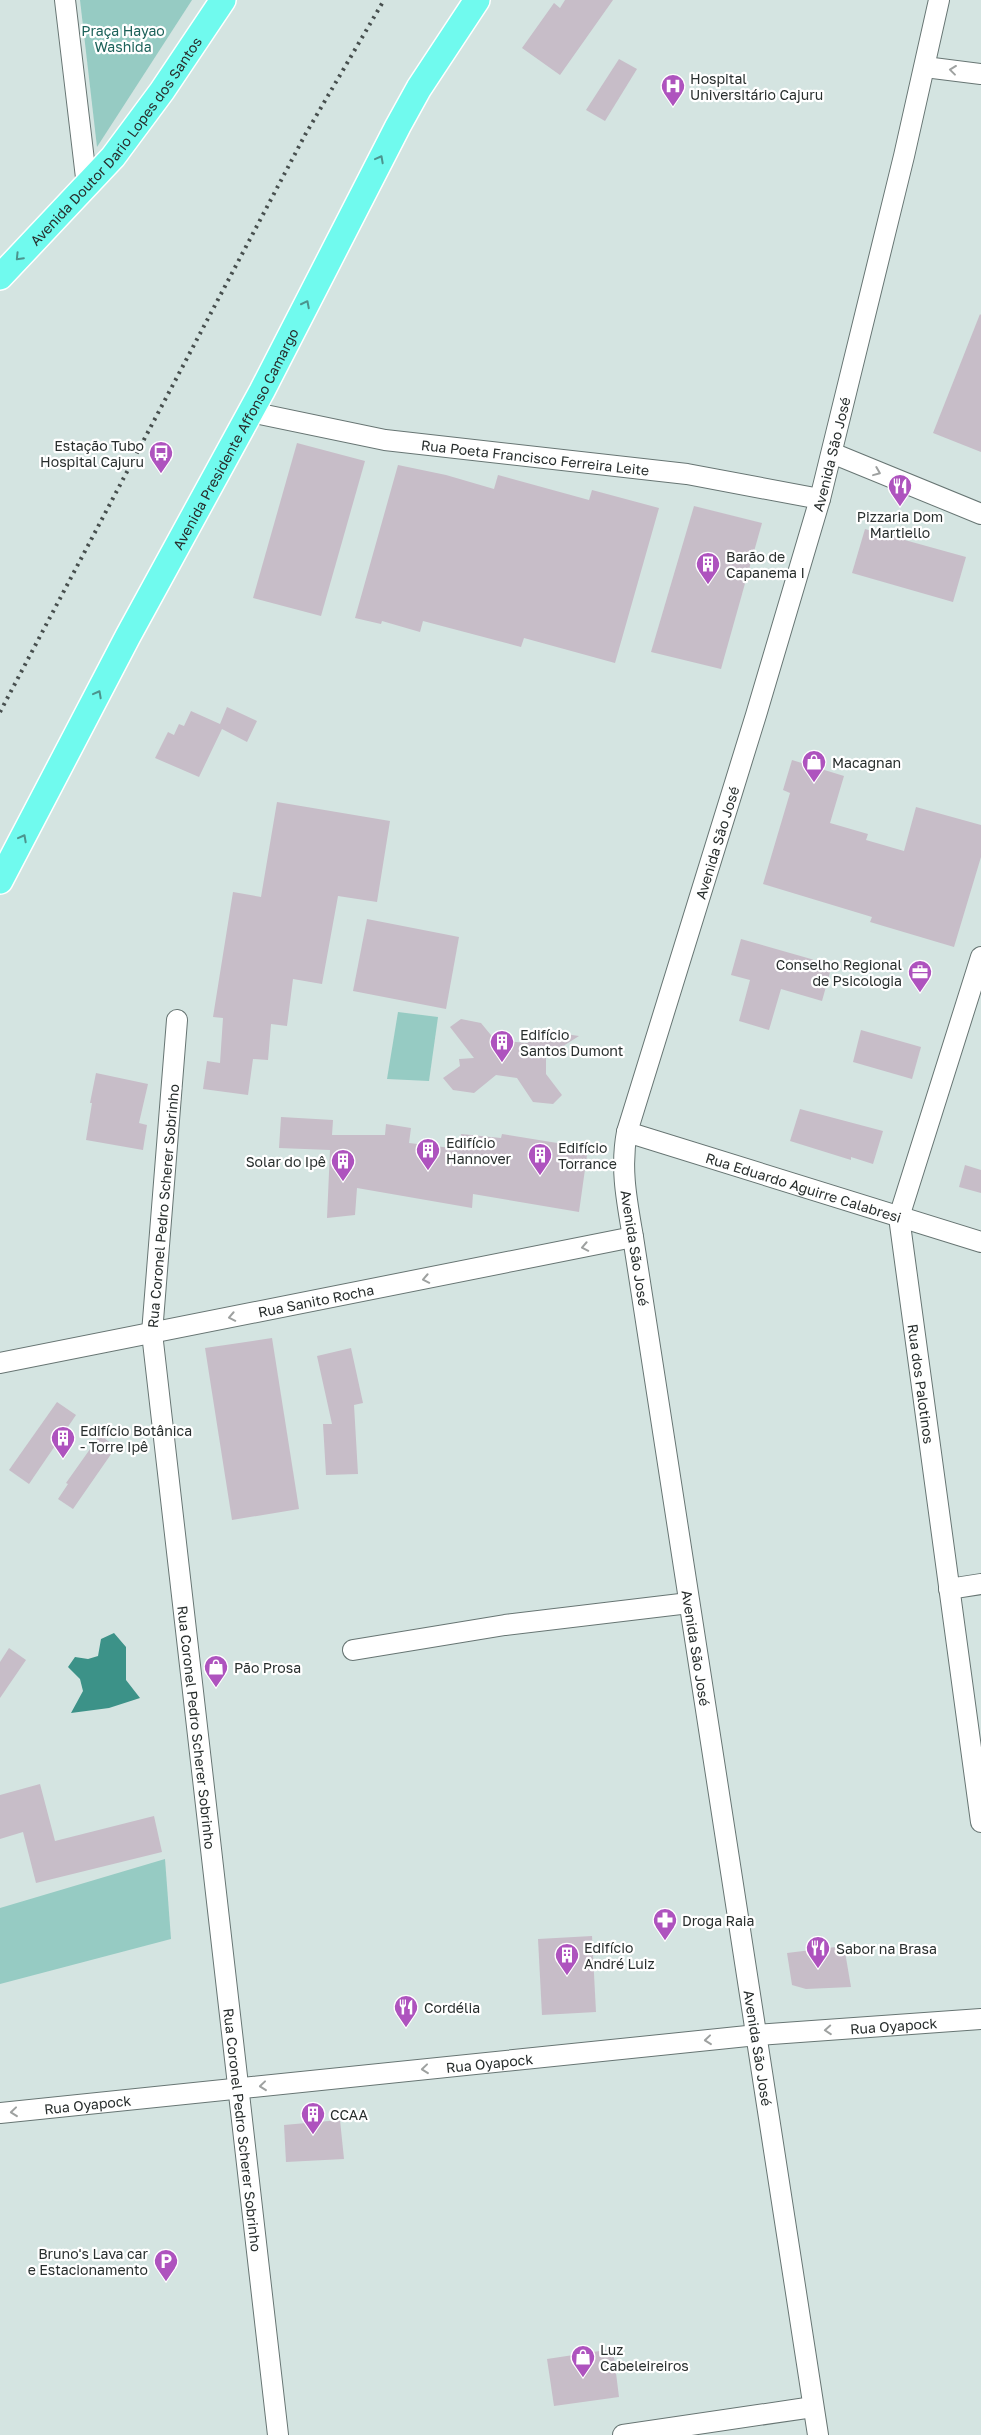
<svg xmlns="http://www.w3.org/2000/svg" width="981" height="2435" font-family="'Golos Text',sans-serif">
  <rect width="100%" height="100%" fill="#d4e4e1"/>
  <g fill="#96cbc3">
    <path d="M 80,0 L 192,0 L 97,147 Z"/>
    <path d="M 398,1012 L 438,1017 L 429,1081 L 387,1079 Z"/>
    <path d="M 165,1859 L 171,1939 L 0,1984 L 0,1908 Z"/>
  </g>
  <path fill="#3c9288" d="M 114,1633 L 126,1647 L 126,1680 L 140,1698 L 109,1708 L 71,1713 L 83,1691 L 80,1679 L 68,1667 L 75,1657 L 88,1659 L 98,1656 L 101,1639 Z"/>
  <g fill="#c7bdc8">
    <path d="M 565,0 L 613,0 L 560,75 L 522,48 L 554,3 L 560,8 Z"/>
    <path d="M 619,59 L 637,69 L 605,121 L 586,110 Z"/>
    <path d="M 980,314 L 981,315 L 981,452 L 933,433 Z"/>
    <path d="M 297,443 L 365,461 L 321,616 L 253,598 Z"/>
    <path d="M 398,465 L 446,475 L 494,489 L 498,475 L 589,500 L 592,490 L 659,508 L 615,663 L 524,638 L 521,647 L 423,621 L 420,632 L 382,621 L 381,624 L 355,618 Z"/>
    <path d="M 694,506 L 762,523 L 721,669 L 651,652 Z"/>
    <path d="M 865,529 L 966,557 L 953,602 L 852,573 Z"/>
    <path d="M 227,707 L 257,721 L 247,742 L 222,729 L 199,777 L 155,758 L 168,732 L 174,735 L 179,724 L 184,726 L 191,711 L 220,724 Z"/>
    <path d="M 792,760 L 844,776 L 830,823 L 868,834 L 866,840 L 904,851 L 916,807 L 981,825 L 981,857 L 954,947 L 870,922 L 872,917 L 763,884 L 790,793 L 783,790 Z"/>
    <path d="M 277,802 L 390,821 L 377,902 L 338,896 L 322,984 L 293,979 L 287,1026 L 271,1024 L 268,1060 L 253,1059 L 248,1095 L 203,1089 L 207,1061 L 220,1063 L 223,1018 L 213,1017 L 233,892 L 261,897 Z"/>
    <path d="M 367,919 L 459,937 L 446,1009 L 353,991 Z"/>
    <path d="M 741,939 L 832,965 L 822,1001 L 781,989 L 769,1030 L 739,1021 L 750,980 L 731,975 Z"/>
    <path d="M 461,1019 L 481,1023 L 495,1040 L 527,1043 L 545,1031 L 579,1036 L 546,1057 L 546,1074 L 562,1095 L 553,1104 L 533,1102 L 517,1078 L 496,1075 L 474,1093 L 453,1090 L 443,1078 L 460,1066 L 459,1059 L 474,1058 L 450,1027 Z"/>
    <path d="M 861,1030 L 921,1047 L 912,1079 L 853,1062 Z"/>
    <path d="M 96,1073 L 148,1084 L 139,1123 L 147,1125 L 143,1150 L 86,1140 L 92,1103 L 90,1103 Z"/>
    <path d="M 800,1109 L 883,1131 L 873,1164 L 851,1157 L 851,1160 L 790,1141 Z"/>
    <path d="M 281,1117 L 333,1120 L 332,1135 L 385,1135 L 386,1124 L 411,1128 L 409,1143 L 460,1149 L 461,1134 L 501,1138 L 502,1134 L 588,1148 L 579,1212 L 473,1194 L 472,1208 L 357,1188 L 355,1215 L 327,1218 L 330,1150 L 279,1148 Z"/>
    <path d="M 965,1165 L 981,1170 L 981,1193 L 959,1187 Z"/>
    <path d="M 272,1338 L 299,1509 L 232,1520 L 205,1348 Z"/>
    <path d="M 351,1348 L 363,1403 L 354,1405 L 358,1474 L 326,1475 L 323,1424 L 332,1424 L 317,1356 Z"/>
    <path d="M 57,1402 L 76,1415 L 29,1484 L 9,1470 Z"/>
    <path d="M 100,1435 L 116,1447 L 73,1509 L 58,1499 L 68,1484 L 66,1483 Z"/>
    <path d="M 9,1648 L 26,1660 L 0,1698 L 0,1662 Z"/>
    <path d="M 40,1784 L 55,1841 L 154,1816 L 162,1852 L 36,1883 L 23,1832 L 0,1839 L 0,1795 Z"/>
    <path d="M 592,1936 L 596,2012 L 542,2015 L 538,1939 Z"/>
    <path d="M 844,1946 L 851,1987 L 806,1989 L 792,1985 L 787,1953 Z"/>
    <path d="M 340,2120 L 344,2159 L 286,2162 L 284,2125 Z"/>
    <path d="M 613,2349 L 619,2397 L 554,2406 L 547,2359 Z"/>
  </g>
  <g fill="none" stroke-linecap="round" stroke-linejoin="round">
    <g stroke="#677573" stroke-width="22">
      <g id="minor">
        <path d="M 65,0 L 87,186"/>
        <path d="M 925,67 L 981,74"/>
        <path id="s1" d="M 250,412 L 385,440 L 687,474 L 820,499"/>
        <path d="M 832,453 L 981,514"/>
        <path id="s2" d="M 981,957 L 899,1217 L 981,1822"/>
        <path id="s3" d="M 177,1020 L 152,1333 L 278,2435"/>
        <path id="s4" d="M 627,1132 L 981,1242"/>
        <path id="s5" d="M 0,1363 L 633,1237"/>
        <path d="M 949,1589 L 981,1584"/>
        <path d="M 353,1650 L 505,1625 L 689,1603"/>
        <path id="s6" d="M 0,2113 L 757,2035 L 981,2019"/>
        <path d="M 623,2435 L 813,2407"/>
        <path id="s7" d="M 818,2435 L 633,1237 C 627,1202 620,1168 627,1132 L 756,715 L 820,499 L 904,156 L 939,0"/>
      </g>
    </g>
    <g stroke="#fff" stroke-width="28">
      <g id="major">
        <path id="s8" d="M 0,277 L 113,157 L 162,91 L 223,0"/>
        <path id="s9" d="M 0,881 L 128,636 L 262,391 L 398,126 L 419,88 L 477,0"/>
      </g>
    </g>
    <use href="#minor" stroke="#fff" stroke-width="20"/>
    <use href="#major" stroke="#70faee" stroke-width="25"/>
    <path stroke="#474f4e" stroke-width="4" stroke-dasharray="2.5 5" stroke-linecap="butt" d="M 0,712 L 305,135 L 384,0"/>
  </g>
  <defs><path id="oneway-chevron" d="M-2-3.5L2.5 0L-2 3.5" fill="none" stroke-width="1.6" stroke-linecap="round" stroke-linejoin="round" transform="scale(1.25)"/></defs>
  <g stroke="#9ea1a0">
    <use href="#oneway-chevron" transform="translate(953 70) rotate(-173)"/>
    <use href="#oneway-chevron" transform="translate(877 472) rotate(22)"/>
    <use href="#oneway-chevron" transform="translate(585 1247) rotate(169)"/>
    <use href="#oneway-chevron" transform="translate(426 1279) rotate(169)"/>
    <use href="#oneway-chevron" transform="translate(232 1317) rotate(169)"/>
    <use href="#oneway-chevron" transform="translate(828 2030) rotate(176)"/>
    <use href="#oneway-chevron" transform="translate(708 2040) rotate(174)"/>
    <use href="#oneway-chevron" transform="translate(425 2069) rotate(174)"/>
    <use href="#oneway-chevron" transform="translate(263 2086) rotate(174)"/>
    <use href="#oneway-chevron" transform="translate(14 2112) rotate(174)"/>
  </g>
  <g stroke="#4c948e">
    <use href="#oneway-chevron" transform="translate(380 159) rotate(-62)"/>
    <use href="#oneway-chevron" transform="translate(19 257) rotate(134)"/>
    <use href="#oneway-chevron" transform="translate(306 304) rotate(-63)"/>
    <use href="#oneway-chevron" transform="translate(98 694) rotate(-62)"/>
    <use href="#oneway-chevron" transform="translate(23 838) rotate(-62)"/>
  </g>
  <defs>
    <g id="hospital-pin" transform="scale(1.25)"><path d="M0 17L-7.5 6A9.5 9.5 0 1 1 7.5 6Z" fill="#ae53be" stroke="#fff"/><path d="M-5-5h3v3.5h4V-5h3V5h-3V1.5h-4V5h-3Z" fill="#fff"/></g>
    <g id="bus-pin" transform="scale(1.25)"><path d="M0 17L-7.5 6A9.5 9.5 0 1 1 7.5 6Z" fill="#ae53be" stroke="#fff"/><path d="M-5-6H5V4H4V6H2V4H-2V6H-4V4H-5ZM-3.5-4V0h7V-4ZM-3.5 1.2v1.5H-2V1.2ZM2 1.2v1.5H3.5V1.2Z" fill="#fff"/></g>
    <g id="restaurant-pin" transform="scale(1.25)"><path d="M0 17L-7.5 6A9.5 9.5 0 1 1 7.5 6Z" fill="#ae53be" stroke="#fff"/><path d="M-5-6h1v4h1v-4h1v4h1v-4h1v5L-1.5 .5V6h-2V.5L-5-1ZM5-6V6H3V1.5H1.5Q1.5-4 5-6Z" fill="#fff"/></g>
    <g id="building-pin" transform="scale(1.25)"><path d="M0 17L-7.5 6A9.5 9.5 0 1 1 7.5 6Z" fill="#ae53be" stroke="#fff"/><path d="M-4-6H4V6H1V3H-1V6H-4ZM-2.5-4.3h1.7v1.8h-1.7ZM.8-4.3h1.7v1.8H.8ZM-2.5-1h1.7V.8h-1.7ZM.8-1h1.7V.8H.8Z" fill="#fff"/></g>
    <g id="shop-pin" transform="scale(1.25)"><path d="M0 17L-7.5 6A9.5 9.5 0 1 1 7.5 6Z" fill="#ae53be" stroke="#fff"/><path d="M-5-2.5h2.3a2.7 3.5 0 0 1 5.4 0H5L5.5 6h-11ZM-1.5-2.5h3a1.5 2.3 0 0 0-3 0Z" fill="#fff"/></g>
    <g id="office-pin" transform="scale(1.25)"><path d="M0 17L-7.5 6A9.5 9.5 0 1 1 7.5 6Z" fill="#ae53be" stroke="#fff"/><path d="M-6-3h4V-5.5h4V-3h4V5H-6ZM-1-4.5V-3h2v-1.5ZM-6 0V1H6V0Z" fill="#fff"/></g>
    <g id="pharmacy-pin" transform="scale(1.25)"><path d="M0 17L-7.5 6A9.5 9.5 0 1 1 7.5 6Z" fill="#ae53be" stroke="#fff"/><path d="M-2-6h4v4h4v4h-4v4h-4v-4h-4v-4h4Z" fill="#fff"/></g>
    <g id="parking-pin" transform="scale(1.25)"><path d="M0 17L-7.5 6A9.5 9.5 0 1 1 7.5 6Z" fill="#ae53be" stroke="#fff"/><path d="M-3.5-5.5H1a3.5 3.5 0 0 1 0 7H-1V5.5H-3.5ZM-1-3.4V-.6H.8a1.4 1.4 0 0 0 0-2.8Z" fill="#fff"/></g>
  </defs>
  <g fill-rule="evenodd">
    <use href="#hospital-pin" x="673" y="86"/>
    <use href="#bus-pin" x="161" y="453"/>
    <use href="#restaurant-pin" x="900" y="486"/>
    <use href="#building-pin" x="708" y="564"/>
    <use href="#shop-pin" x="814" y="762"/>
    <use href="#office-pin" x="920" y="972"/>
    <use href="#building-pin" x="502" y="1042"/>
    <use href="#building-pin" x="428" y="1150"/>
    <use href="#building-pin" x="540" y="1155"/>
    <use href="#building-pin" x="343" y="1161"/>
    <use href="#building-pin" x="63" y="1438"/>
    <use href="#shop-pin" x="216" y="1667"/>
    <use href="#pharmacy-pin" x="665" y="1920"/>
    <use href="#restaurant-pin" x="818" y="1948"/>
    <use href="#building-pin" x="567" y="1955"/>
    <use href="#restaurant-pin" x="406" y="2007"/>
    <use href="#building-pin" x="313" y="2114"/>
    <use href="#parking-pin" x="166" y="2261"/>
    <use href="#shop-pin" x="583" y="2357"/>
  </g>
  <g text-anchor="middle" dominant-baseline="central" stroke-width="4.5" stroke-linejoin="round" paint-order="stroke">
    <g font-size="14" fill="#1d625a" stroke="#fff">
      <text x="123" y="30">Praça Hayao<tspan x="123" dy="16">Washida</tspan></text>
    </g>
    <g font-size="14" fill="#282e2d" stroke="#fff" text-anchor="start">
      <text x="690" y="78">Hospital<tspan x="690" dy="16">Universitário Cajuru</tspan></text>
      <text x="144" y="445" text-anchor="end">Estação Tubo<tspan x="144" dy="16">Hospital Cajuru</tspan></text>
      <text x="900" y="516" text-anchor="middle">Pizzaria Dom<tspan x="900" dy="16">Martiello</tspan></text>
      <text x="726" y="556">Barão de<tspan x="726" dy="16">Capanema I</tspan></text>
      <text x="832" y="762">Macagnan</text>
      <text x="902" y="964" text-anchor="end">Conselho Regional<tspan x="902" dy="16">de Psicologia</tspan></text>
      <text x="520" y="1034">Edifício<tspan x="520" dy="16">Santos Dumont</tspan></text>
      <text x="446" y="1142">Edifício<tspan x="446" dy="16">Hannover</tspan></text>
      <text x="558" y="1147">Edifício<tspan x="558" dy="16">Torrance</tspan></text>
      <text x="326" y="1161" text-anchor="end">Solar do Ipê</text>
      <text x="80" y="1430">Edifício Botânica<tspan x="80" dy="16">- Torre Ipê</tspan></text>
      <text x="234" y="1667">Pão Prosa</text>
      <text x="682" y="1920">Droga Raia</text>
      <text x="584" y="1947">Edifício<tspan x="584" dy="16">André Luiz</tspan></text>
      <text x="836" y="1948">Sabor na Brasa</text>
      <text x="424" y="2007">Cordélia</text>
      <text x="330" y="2114">CCAA</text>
      <text x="148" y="2253" text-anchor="end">Bruno's Lava car<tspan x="148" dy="16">e Estacionamento</tspan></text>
      <text x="600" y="2349">Luz<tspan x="600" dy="16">Cabeleireiros</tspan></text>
    </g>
    <g font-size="14" fill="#282e2d" stroke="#fff">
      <text stroke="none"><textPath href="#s8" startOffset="179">Avenida Doutor Dario Lopes dos Santos</textPath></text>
      <text stroke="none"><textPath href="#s9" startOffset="501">Avenida Presidente Affonso Camargo</textPath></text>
      <text stroke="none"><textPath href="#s7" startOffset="2026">Avenida São José</textPath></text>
      <text stroke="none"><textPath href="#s1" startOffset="289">Rua Poeta Francisco Ferreira Leite</textPath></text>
      <text stroke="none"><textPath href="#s7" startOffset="1621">Avenida São José</textPath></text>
      <text stroke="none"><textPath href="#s4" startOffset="185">Rua Eduardo Aguirre Calabresi</textPath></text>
      <text transform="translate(163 1206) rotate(-85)">Rua Coronel Pedro Scherer Sobrinho</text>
      <text transform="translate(635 1248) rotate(81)">Avenida São José</text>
      <text stroke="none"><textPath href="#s5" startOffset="322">Rua Sanito Rocha</textPath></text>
      <text stroke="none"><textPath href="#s2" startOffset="441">Rua dos Palotinos</textPath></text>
      <text transform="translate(696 1648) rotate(81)">Avenida São José</text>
      <text stroke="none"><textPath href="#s3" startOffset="711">Rua Coronel Pedro Scherer Sobrinho</textPath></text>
      <text stroke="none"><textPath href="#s6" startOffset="898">Rua Oyapock</textPath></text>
      <text transform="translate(758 2048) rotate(81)">Avenida São José</text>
      <text stroke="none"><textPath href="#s6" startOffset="492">Rua Oyapock</textPath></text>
      <text stroke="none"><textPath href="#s6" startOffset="88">Rua Oyapock</textPath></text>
      <text stroke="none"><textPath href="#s3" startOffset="1116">Rua Coronel Pedro Scherer Sobrinho</textPath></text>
    </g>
  </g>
</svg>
